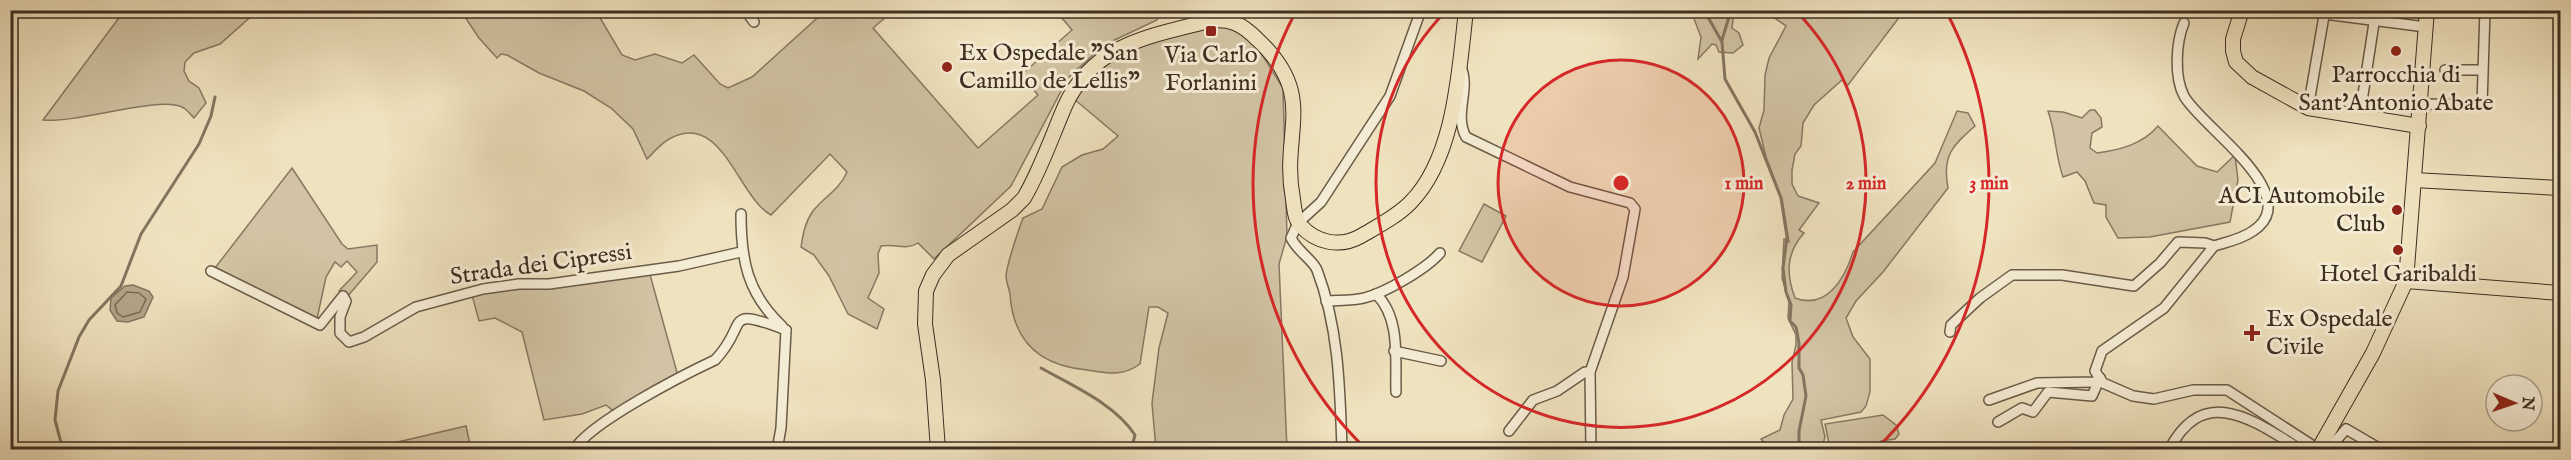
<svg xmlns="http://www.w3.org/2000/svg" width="2571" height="460" font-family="'IM FELL English',serif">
  <rect width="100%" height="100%" fill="#efe2be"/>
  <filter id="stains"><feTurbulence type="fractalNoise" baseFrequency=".00333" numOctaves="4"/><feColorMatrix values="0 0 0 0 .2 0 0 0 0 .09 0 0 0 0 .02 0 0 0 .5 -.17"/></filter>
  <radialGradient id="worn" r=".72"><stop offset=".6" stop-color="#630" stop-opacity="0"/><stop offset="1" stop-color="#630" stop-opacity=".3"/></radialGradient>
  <g fill="#d1c3a3" stroke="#887862" stroke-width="1.5">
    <path d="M 124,11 L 257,11 L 220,44 L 194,53 L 185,62 L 184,71 L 189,81 L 199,88 L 206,103 L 194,118 C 191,115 188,111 184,108 C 162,94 77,124 43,120 Z"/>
    <path d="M 461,11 L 596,11 L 622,55 L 635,60 L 655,54 L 682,63 L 694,55 L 720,84 L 728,88 L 752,77 L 825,11 L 893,11 L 873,28 L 978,148 L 1038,95 L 1021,75 L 1072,30 L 1056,11 L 1162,11 L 1157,20 L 1104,45 L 1068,78 L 1011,186 L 934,259 L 918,243 C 906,251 894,243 881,246 L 878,254 L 879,273 L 868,298 L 884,309 L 877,329 L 848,314 L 829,276 L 814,255 L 801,247 C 803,234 805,222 813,211 C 824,197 840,189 847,172 L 830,154 L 771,215 C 738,197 722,111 671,138 C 662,142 654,152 647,159 L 633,129 L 611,108 L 584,91 L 539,73 L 507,55 L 501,54 L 497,58 L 479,38 Z"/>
    <path d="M 1691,11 L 1734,11 L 1732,28 L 1739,33 L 1743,45 L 1733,53 L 1719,52 L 1716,45 L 1712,44 L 1698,59 L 1701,37 Z"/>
    <path d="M 1765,11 L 1904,11 L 1848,85 L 1842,80 L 1814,105 L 1803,123 L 1801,146 L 1795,154 L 1792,170 L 1792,184 L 1798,196 L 1819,203 L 1799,230 L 1804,233 C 1786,253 1786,274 1795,298 C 1827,310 1845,278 1853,252 L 1935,163 L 1957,111 L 1968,113 L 1975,126 C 1952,146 1942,156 1948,188 L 1883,272 L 1856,301 L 1846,318 L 1853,337 L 1870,359 L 1870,392 L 1866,406 L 1861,412 L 1821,420 L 1825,437 L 1822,447 L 1818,449 L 1770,449 L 1761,439 L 1780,430 L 1784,415 L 1793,399 L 1792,362 L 1796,345 L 1796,335 L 1788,318 L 1789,302 L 1782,278 L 1784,239 L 1789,242 L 1782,199 L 1766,157 L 1759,128 L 1764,110 L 1765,75 L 1769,58 L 1786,26 Z"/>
    <path d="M 1232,25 L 1254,42 L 1283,88 L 1287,236 L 1279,264 L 1287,449 L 1156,449 L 1152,403 L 1159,348 L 1168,313 L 1158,307 L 1149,307 L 1140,364 C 1122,377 1108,373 1087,370 C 1041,366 1013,342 1010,294 C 1009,288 1006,282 1006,276 C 1008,259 1017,235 1023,218 L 1042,209 L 1062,167 L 1082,155 L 1103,149 L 1118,136 L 1074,99 C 1082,88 1091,70 1102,62 C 1132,40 1196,29 1232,25 Z"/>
    <path d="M 2090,110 L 2095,110 L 2101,118 L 2102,127 L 2092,133 L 2090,148 L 2097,153 C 2120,150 2143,144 2158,126 L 2197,166 L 2217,172 L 2235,155 L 2238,180 L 2230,222 L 2150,237 L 2118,238 L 2106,217 L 2106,205 L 2094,203 L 2085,181 L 2077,172 L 2063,177 C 2055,155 2056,133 2048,111 L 2063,112 L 2082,118 Z"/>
    <path d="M 292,168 L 342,244 L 348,249 L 377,245 L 377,262 L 347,297 L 339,291 L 357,272 L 347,261 L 341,267 L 335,262 L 326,277 L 317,319 L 215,268 Z"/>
    <path d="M 1484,204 L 1506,216 L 1482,262 L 1459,251 Z"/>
    <path d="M 649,271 L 678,376 L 616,413 L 606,405 L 582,414 L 544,420 L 522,332 L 495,318 L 479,321 L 472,295 Z"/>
    <path d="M 1883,415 L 1896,425 L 1899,434 L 1895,439 L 1881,441 L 1887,449 L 1830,449 L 1825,424 Z"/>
    <path d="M 466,426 L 471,449 L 387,449 L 385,445 Z"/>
  </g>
  <path fill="#b3a589" stroke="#84755f" stroke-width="1.5" d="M 133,285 L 149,291 L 153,297 L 144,317 L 128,322 L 117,321 L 110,310 L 111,298 L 125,286 Z"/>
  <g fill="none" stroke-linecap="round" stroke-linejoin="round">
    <path stroke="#786a55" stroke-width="1.5" d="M 127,292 L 139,293 L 146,299 L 140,312 L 123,317 L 117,313 L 115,305 Z"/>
    <g stroke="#84755f" stroke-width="3">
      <path d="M 1704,10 L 1722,42 L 1725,79 L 1755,132 L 1781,198 L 1787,237 L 1783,268 L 1786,292 L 1791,305 L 1790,321 L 1796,327 L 1799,343 L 1799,368 L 1803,375 L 1806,396 L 1799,431 L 1799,450"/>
      <path d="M 1722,40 L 1731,10"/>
      <path d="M 1041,368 C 1073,386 1115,404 1135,435 L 1131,450"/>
      <path d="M 63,450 L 55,420 L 58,391 L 79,337 L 89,320 L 121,286 L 141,234 L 199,144 L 211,116 L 215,97"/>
    </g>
    <g stroke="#6a5b48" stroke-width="12">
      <g id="minor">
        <path d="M 745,10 L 754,22"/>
        <path d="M 2560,10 L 2560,11"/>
        <path d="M 2324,14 L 2426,27"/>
        <path d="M 2184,23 C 2176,42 2174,77 2184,96 C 2200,126 2307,195 2253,231 C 2242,239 2227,242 2214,246"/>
        <path d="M 1460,65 C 1472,88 1453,113 1466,137 L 1570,187 L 1630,203 L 1635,209 L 1623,277 L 1590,372 L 1591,450"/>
        <path d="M 2445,70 L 2482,70"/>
        <path d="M 2310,97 L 2325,10"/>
        <path d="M 2362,101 L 2376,10"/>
        <path d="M 2421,104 L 2482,105 L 2485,10"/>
        <path d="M 741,214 C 741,260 747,293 782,326"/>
        <path d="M 2214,246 L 2164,308 L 2102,351 L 2095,371 L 2103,383 L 2133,396 L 2154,399 L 2193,390 L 2227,390 L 2318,449"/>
        <path d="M 211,271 L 320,325 L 343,296 L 346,301 L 340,317 L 340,333 L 349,342 L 364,337 L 416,307 L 483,289 L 519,284 L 549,284 L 679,266 L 741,252"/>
        <path d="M 1376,294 C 1401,318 1395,360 1396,392"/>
        <path d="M 1326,301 C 1338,300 1352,301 1364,298 C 1385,293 1426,269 1440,253"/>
        <path d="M 1950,332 L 1951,325 L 1980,298 L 2012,275 L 2062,275 L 2134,286 L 2160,263 L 2178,242 L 2205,243 L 2214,246"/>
        <path d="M 1394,351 L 1441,361"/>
        <path d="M 1989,400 L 2037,383 L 2095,382 L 2100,378"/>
        <path d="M 1998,422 L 2022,408 L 2033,412 L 2048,392 L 2092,396 L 2100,378"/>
        <path d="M 1509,431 L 1533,400 L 1557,391 L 1585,372 L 1590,372"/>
        <path d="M 574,450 C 589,423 685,374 715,360 C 750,324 721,305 786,330"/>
        <path d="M 777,450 L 781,428 L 786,330"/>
        <path d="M 1342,450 C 1340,389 1339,328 1317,270 C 1313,260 1298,252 1291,238 L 1298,223 L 1321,202 L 1390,96 L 1421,10"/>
        <path d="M 2169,450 C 2204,382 2254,421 2302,450"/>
        <path d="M 2328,450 L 2346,429 L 2382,450"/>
      </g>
    </g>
    <g stroke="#3e2e21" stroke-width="16">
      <g id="primary">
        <path d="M 2242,10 L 2233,39 L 2233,51 L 2236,62 L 2252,77 L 2308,108 L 2419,126"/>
        <path d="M 2414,180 L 2560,188"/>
        <path d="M 2406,281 L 2560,293"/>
        <path d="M 938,450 L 933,380 L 925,324 L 926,291 L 933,275 L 948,255 L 1012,210 L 1024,198 C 1041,169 1052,136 1065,106 C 1093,44 1150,36 1209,21 C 1230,18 1242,24 1257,39 C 1319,97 1280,132 1293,199 C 1294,208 1295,219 1300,225 C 1316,243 1340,248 1361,236 C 1378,226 1396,217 1410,203 C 1455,158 1459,71 1466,10"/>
        <path d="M 2318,450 L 2373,353 L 2406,281 L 2427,10"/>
      </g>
    </g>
    <use href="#minor" stroke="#f5ecd5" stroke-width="9"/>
    <use href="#primary" stroke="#efe2be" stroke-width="14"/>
  </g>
  <circle cx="1621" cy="183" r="123" fill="#d62828" fill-opacity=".12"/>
  <g fill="none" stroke="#d62828" stroke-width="3">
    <circle cx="1621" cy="183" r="123"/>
    <path d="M1796 11A245 245 0 1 1 1446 11"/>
    <path d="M1365 448A368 368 0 0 1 1295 13M1947 13A368 368 0 0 1 1877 448"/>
  </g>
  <g fill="#8f2418" stroke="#f5ecd5" stroke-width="2">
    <rect x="1205" y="25" width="12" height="12" rx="3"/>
    <circle cx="2396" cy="51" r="6"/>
    <circle cx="947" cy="67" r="6"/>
    <circle cx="2397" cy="210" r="6"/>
    <circle cx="2398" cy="250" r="6"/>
    <path d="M2249 324h6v6h6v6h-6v6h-6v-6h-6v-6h6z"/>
  </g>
  <g text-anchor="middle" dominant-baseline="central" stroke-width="6" stroke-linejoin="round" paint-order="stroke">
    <g font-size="24" fill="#3e2e21" stroke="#f5ecd5">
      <text x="959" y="53" text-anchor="start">Ex Ospedale "San<tspan x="959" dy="28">Camillo de Lellis"</tspan></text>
      <text x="1211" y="55">Via Carlo<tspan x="1211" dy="28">Forlanini</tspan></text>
      <text x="2396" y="75">Parrocchia di<tspan x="2396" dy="28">Sant'Antonio Abate</tspan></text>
      <text x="2385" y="196" text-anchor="end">ACI Automobile<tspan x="2385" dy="28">Club</tspan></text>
      <text x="2398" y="274">Hotel Garibaldi</text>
      <text x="2266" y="319" text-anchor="start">Ex Ospedale<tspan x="2266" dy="28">Civile</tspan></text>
    </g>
    <g font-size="24" fill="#3e2e21" stroke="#f5ecd5">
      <text transform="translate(541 265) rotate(-8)">Strada dei Cipressi</text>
    </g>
  </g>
  <circle cx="1621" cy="183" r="9" fill="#d62828" stroke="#f5ecd5" stroke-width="3"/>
  <g font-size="18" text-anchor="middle" font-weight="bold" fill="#d62828" stroke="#f5ecd5" stroke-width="6" stroke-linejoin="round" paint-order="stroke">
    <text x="1744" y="189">1 min</text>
    <text x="1866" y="189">2 min</text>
    <text x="1989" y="189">3 min</text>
  </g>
  <rect width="2571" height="460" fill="none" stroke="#efe2be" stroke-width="36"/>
  <rect x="12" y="12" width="2547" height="436" fill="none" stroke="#3e2e21" stroke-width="3"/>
  <rect x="18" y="18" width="2535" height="424" fill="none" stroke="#3e2e21" stroke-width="1.5"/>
  <g transform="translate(2514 403) rotate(92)"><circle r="28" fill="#f5ecd5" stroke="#aca08d" stroke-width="1.5"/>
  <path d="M0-4.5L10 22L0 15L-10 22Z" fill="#8f2418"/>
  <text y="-9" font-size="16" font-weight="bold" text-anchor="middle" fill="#3e2e21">N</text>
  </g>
  <rect width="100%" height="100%" filter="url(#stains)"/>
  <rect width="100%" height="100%" fill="url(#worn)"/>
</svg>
